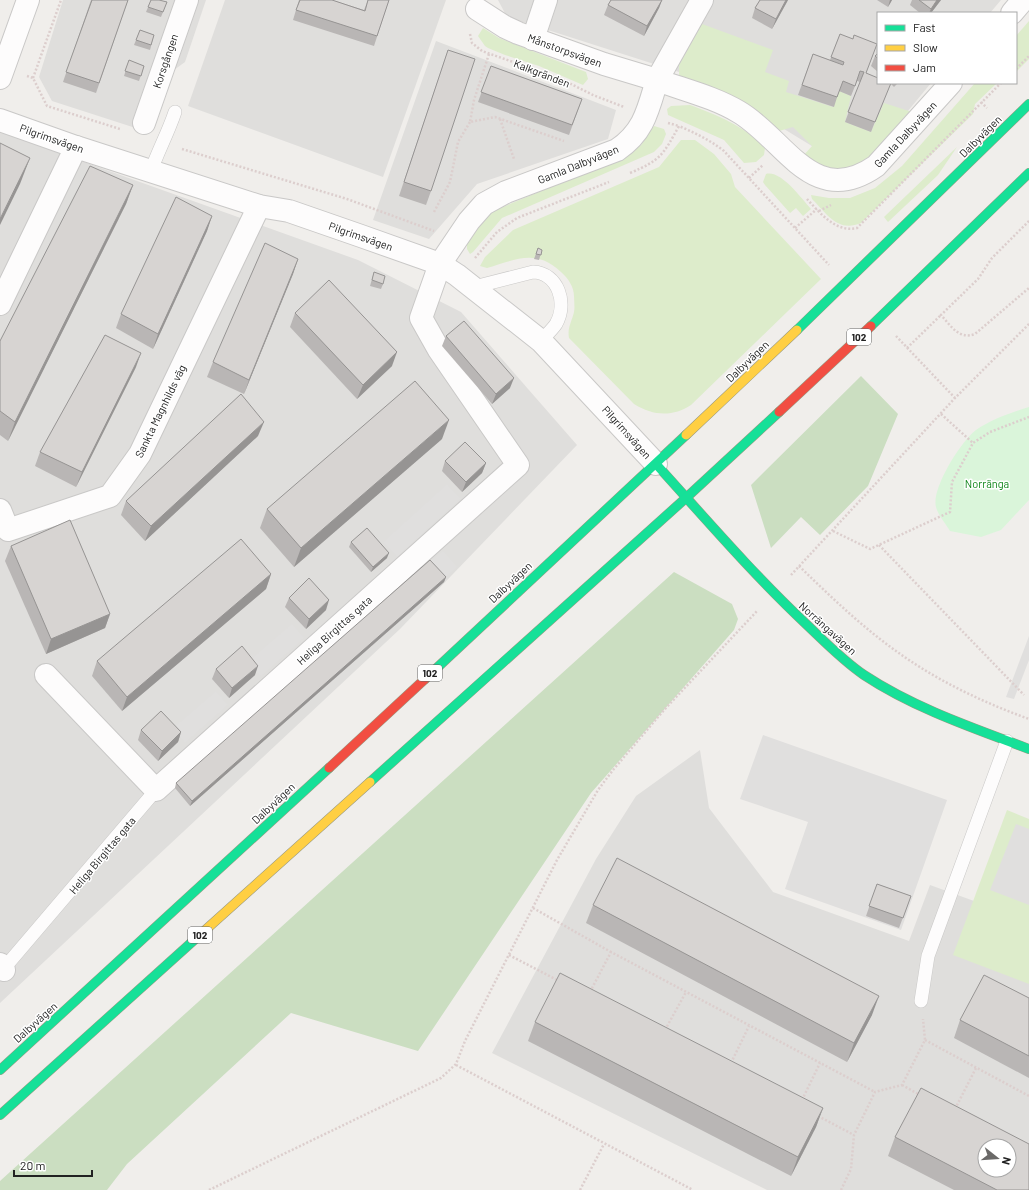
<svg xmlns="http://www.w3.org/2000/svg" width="1029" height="1190" font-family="Barlow,sans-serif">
  <rect width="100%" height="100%" fill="#f0eeeb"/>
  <g fill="#dfdedc" fill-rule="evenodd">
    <path d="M 63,0 L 206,0 L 185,62 L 167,75 L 148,132 L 52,101 L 39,77 Z"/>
    <path d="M 225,0 L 446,0 L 383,177 L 188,106 Z"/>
    <path d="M 498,0 L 1001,0 L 990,13 L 878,13 L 878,83 L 931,83 L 884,140 L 838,162 L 704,80 L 507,17 Z"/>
    <path d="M 436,41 L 616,110 L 608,139 L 477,184 L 429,239 L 373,220 Z"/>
    <path d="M 0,132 L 358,260 L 461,312 L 577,445 L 400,629 L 0,1003 Z"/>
    <path d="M 700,750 L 709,808 L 773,892 L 909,941 L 930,885 L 1029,921 L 1029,1190 L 767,1190 L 492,1053 L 596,859 L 636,796 ZM 985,1146 L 1009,1146 L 1009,1170 L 985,1170 Z"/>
  </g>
  <g fill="#ddeccb">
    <path d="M 1029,21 L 1029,59 L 1016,72 L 1016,36 Z"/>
    <path d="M 702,24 L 773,50 L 765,72 L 789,81 L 786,92 L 833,107 L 839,91 L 851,96 L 845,122 L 871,132 L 884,103 L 912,112 C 889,137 859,182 819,166 C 814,164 808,159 803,156 L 812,146 L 793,127 L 779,131 C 751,101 716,93 679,79 L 679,65 Z"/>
    <path d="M 483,28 L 499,38 L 586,72 L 588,79 L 583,85 L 539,66 L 505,55 L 488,48 L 485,46 L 478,36 Z"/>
    <path d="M 975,83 L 997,83 L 975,104 L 973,114 L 861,223 C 838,233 827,214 812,199 L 811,195 L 829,198 L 850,198 L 875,188 L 902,166 Z"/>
    <path d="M 690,105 C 717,115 745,126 765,148 L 764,155 L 756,162 L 744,163 L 724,140 L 668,115 L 667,109 L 671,106 Z"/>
    <path d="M 654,126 L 664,129 L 666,134 L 662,144 L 654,152 L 502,218 L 473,252 L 470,254 L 467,249 L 467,244 L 486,214 L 628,155 L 641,145 Z"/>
    <path d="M 681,140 L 695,140 L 714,154 L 731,174 L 735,187 L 821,279 L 691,405 C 673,417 653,416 634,404 L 569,338 C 567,328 572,321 574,312 C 575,307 574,301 574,296 C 574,287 568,278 561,272 C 535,248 516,260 487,268 L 480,266 L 485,257 L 513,230 L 659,167 Z"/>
    <path d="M 957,147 L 938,175 L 888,222 L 884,217 Z"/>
    <path d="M 766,174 C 781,170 801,198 811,209 L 803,216 L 796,208 L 790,213 L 765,185 L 763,182 Z"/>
    <path d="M 1007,810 L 1029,819 L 1029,984 L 953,955 Z"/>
  </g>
  <g fill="#cbdec1">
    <path d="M 861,376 L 898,414 L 868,486 L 820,535 L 801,517 L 771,548 L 751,485 Z"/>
    <path d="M 674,572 L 732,604 L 738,619 L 734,630 L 591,793 L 418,1051 L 291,1013 L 127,1164 L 107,1190 L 0,1190 L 0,1181 Z"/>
  </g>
  <path fill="#daf5da" d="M 1029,407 L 1029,500 L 1001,530 L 981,537 L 950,531 C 946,524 938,515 936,507 C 931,489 961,441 976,430 C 992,419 1010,413 1029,407 Z"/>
  <g fill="#e0dfde">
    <path d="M 447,484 L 461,499 L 397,557 L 383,542 Z"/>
    <path d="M 443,551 L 457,567 L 443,579 L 429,563 Z"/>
    <path d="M 292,624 L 304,638 L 261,676 L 248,662 Z"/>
    <path d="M 1029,636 L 1029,660 L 1014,699 L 1006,697 Z"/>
    <path d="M 216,691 L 228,705 L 185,743 L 172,729 Z"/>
    <path d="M 763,735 L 947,800 L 901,930 L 785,889 L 808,822 L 740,799 Z"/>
    <path d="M 1016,824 L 1029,829 L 1029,905 L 990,890 Z"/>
  </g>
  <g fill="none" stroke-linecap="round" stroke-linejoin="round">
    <g stroke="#c9c8c7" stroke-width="14">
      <g id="lane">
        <path d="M 151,171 C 158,151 168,133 175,112"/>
        <path d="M 474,287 L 533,272 C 558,273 568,303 556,324 C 552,330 546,335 541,341"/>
        <path d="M 0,973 L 156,790"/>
        <path d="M 921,1001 L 928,956 L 1007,741"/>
      </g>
    </g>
    <g stroke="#c9c8c7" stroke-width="24">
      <g id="street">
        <path d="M 477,9 L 505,27 L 518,33 L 604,64 L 657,80 L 702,0"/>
        <path d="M 1012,13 L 1023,0"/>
        <path d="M 533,39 L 546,0"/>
        <path d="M 0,78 L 28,0"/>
        <path d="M 0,120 L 76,147 L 259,206 L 289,211 L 361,236 L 440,264 L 457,275 L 541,341 L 656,464"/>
        <path d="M 144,123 L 187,0"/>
        <path d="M 0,304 L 76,147"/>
        <path d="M 0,510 L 8,530 L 110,496 L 140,454 L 259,206"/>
        <path d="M 46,675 L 156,790 L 518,465 L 439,350 L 421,318 L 440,264 L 469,221 L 484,204 L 506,192 L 617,150 C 644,132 648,110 657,80 C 684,90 714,97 739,112 C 785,139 813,210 876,166 L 951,83"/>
        <path d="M 0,964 L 4,970"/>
      </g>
    </g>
    <g stroke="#999a82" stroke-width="10">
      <g id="fast">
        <path d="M 871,326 L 1029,173"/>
        <path d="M 797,330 L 1029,104"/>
        <path d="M 656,464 C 705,518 752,573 805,623 C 824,641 842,660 864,675 C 914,708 973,728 1029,749"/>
        <path d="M 425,679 L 686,435"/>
        <path d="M 370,782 L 687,497 L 779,412"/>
        <path d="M 0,1070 L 329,768"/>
        <path d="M 0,1115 L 202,933"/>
      </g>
    </g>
    <g stroke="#999a82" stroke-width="10">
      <g id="slow">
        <path d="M 686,435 L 797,330"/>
        <path d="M 202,933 L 370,782"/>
      </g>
    </g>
    <g stroke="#999a82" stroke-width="10">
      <g id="jam">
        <path d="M 779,412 L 871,326"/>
        <path d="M 329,768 L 425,679"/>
      </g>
    </g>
    <g stroke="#dccecd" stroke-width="2.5" stroke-dasharray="2 2" stroke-linecap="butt">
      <path d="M 470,34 L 472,43 L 482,51 L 561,79 L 593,95 L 624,107"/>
      <path d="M 489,54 L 474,100 L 470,122 L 495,117 L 564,141"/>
      <path d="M 1016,69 L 1029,56"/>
      <path d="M 27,76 L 33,78 L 47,106 L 120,129"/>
      <path d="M 33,78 L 61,0"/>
      <path d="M 981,102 L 987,108"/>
      <path d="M 500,119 L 514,159"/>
      <path d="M 668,123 L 679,126"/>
      <path d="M 182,149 L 347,199 L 434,231"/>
      <path d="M 630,173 C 661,160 663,155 679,126 C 695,133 710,140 724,151 L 829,265"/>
      <path d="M 749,178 L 763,165"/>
      <path d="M 807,199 C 820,213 836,233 857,228 L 1001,83"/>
      <path d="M 819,211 L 831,205"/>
      <path d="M 434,212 L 450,182 L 458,142 L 470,122"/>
      <path d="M 1029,221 L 992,258 L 978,279 L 941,315 C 951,326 959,340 975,334 L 1029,288"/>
      <path d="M 795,228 L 817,209"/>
      <path d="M 475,258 L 497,232 L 517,218 L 609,182"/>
      <path d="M 896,336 L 955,398"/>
      <path d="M 907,348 L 941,315"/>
      <path d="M 941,414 L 973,443"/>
      <path d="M 833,531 L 870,549 L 950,512 L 952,482 L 973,443 L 990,432 L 1029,417"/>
      <path d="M 879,545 L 1024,695"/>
      <path d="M 799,566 C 830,596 861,626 896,651 C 936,680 982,702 1029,719"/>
      <path d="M 791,575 L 955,398 L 1029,324"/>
      <path d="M 533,908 L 611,952"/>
      <path d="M 509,955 L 559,981"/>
      <path d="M 590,992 L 611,952 L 875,1092"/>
      <path d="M 665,1030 L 686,992"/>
      <path d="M 925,1040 L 1029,1096"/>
      <path d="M 731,1063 L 749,1026"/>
      <path d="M 456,1065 L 693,1190"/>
      <path d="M 902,1085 L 920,1095"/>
      <path d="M 802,1100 L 820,1063"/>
      <path d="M 955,1109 L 976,1068"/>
      <path d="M 818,1116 L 854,1135"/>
      <path d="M 209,1190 L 441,1078 L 456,1064 L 465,1041 L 557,860 L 598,790 L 613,770 L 664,710 L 758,610"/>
      <path d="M 580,1190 L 604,1144"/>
      <path d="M 841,1190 L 851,1169 L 854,1135 L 875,1092 L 902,1085 L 925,1040 L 923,1019"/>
    </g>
    <use href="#lane" stroke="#fdfcfc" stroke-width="13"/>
    <use href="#street" stroke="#fdfcfc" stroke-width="22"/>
    <use href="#fast" stroke="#16e098" stroke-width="9"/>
    <use href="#slow" stroke="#ffcf43" stroke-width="9"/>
    <use href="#jam" stroke="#f24e42" stroke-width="9"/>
  </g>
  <g fill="#b9b6b5">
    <path d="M 91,0 L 128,0 L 96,93 L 63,82 Z"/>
    <path d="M 151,0 L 167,2 L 161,17 L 146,12 Z"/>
    <path d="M 299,0 L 332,0 L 364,10 L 368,0 L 389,0 L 374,46 L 293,20 Z"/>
    <path d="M 611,0 L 662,0 L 659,8 L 644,36 L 604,15 L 608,5 Z"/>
    <path d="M 760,0 L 788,0 L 772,29 L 752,18 L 755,8 Z"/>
    <path d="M 877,0 L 892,0 L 888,7 Z"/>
    <path d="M 912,0 L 941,0 L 931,13 L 920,13 L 910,5 Z"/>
    <path d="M 140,30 L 154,35 L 150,50 L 134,45 Z"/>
    <path d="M 840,34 L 866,73 L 878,83 L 898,83 L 894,87 L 890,83 L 871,132 L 845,122 L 860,82 L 857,81 L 851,96 L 839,91 L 834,107 L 798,95 L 813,54 L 830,60 Z"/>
    <path d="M 448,50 L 431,191 L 426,205 L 399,196 Z"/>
    <path d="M 878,53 L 878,72 L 871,66 L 875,56 Z"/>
    <path d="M 129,60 L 144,66 L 139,81 L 124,76 Z"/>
    <path d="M 491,66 L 582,99 L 569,135 L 478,102 Z"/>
    <path d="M 133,185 L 126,204 L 8,441 L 0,435 L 0,341 Z"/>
    <path d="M 212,216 L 207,231 L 153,349 L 116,328 L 121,314 Z"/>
    <path d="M 538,248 L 542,250 L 539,260 L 534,259 Z"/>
    <path d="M 298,259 L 293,274 L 244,394 L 207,377 L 213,362 Z"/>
    <path d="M 374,272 L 383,284 L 381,289 L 370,286 Z"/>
    <path d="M 295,313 L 392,366 L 357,399 L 290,327 Z"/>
    <path d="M 446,336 L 510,388 L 492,404 L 442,346 Z"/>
    <path d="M 136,367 L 76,487 L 35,466 L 40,452 Z"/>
    <path d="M 258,436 L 145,541 L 121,515 L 126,501 Z"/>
    <path d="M 442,439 L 294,567 L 260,528 L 267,509 Z"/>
    <path d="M 445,461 L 486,463 L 482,473 L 462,492 L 442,471 Z"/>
    <path d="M 351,542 L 387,558 L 371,572 L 349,547 Z"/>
    <path d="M 11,546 L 110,614 L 105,628 L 46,654 L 5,561 Z"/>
    <path d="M 271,574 L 266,589 L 122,711 L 92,676 L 97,661 Z"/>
    <path d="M 446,577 L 444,582 L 190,806 L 175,788 L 176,783 Z"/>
    <path d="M 289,598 L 326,610 L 306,629 L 285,607 Z"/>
    <path d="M 216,669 L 255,675 L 229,698 L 212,679 Z"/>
    <path d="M 141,730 L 181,732 L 178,742 L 158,761 L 138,740 Z"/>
    <path d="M 877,884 L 911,896 L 899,928 L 866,916 Z"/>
    <path d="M 593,905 L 872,1015 L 847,1062 L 586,923 Z"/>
    <path d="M 1029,998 L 1029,1078 L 954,1038 L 960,1020 Z"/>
    <path d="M 535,1022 L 823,1108 L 816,1127 L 791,1176 L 528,1041 Z"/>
    <path d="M 895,1137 L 1029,1190 L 954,1190 L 888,1156 Z"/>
  </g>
  <g fill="#969493">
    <path d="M 662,0 L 659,8 L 644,36 L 647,26 Z"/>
    <path d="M 786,0 L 788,0 L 772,29 L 776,19 Z"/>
    <path d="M 890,0 L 892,0 L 888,7 Z"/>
    <path d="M 937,0 L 941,0 L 931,13 L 929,13 L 931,9 Z"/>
    <path d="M 30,158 L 20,184 L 0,225 L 0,219 Z"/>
    <path d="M 133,185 L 126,204 L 8,441 L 15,422 Z"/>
    <path d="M 212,216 L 207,231 L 153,349 L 158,334 Z"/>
    <path d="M 298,259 L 293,274 L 244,394 L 249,380 Z"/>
    <path d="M 397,352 L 392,366 L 357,399 L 363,385 Z"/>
    <path d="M 141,353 L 136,367 L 76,487 L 82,472 Z"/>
    <path d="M 514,378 L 510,388 L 492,404 L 496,394 Z"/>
    <path d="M 449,420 L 442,439 L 294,567 L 301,548 Z"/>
    <path d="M 264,422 L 258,436 L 145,541 L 151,526 Z"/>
    <path d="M 486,463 L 482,473 L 462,492 L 466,482 Z"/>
    <path d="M 389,553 L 387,558 L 371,572 L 373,567 Z"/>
    <path d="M 271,574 L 266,589 L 122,711 L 127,697 Z"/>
    <path d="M 446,577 L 444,582 L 190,806 L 192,801 Z"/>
    <path d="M 329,600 L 326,610 L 306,629 L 309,619 Z"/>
    <path d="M 110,614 L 105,628 L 46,654 L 51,639 Z"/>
    <path d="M 258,666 L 255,675 L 229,698 L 232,688 Z"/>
    <path d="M 181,732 L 178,742 L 158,761 L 162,751 Z"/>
    <path d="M 879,996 L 872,1015 L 847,1062 L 854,1043 Z"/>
    <path d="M 823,1108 L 816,1127 L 791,1176 L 798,1157 Z"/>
  </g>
  <g fill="#d7d4d2" stroke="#969493" fill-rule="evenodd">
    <path d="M 92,0 L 128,0 L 99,83 L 66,72 Z"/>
    <path d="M 151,0 L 159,0 L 167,2 L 163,12 L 148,7 Z"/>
    <path d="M 300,0 L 332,0 L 365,11 L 368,0 L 389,0 L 377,36 L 296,10 Z"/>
    <path d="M 611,0 L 662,0 L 647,26 L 608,5 Z"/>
    <path d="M 760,0 L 786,0 L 776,19 L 755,8 Z"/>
    <path d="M 919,0 L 937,0 L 931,9 Z"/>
    <path d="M 140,30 L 154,35 L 151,45 L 136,40 Z"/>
    <path d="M 840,34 L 853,39 L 854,35 L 877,44 L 866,73 L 878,78 L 878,83 L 891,83 L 875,122 L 848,112 L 864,72 L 860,71 L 855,86 L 843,81 L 837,97 L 802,85 L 813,54 L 843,65 L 844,62 L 831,57 Z"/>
    <path d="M 448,50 L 475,59 L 431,191 L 404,182 Z"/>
    <path d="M 878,53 L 878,59 L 875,56 Z"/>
    <path d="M 129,60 L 144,66 L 141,76 L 125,71 Z"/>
    <path d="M 491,66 L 582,99 L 572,125 L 481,92 Z"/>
    <path d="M 0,143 L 30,158 L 0,219 Z"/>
    <path d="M 90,166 L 133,185 L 15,422 L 0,411 L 0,341 Z"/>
    <path d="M 176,197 L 212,216 L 158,334 L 121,314 Z"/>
    <path d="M 265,243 L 298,259 L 249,380 L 213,362 Z"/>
    <path d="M 538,248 L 542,250 L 541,255 L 536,254 Z"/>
    <path d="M 374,272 L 385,276 L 383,284 L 372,280 Z"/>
    <path d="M 329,280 L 397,352 L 363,385 L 295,313 Z"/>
    <path d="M 464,321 L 514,378 L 496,394 L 446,336 Z"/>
    <path d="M 105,335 L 141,353 L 82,472 L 40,452 Z"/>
    <path d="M 415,381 L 449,420 L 301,548 L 267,509 Z"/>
    <path d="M 241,394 L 264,422 L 151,526 L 126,501 Z"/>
    <path d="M 465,442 L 486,463 L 466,482 L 445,461 Z"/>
    <path d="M 70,520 L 110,614 L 51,639 L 11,546 Z"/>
    <path d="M 367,528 L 389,553 L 373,567 L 351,542 Z"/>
    <path d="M 241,539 L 271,574 L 127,697 L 97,661 Z"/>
    <path d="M 430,560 L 446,577 L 192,801 L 176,783 Z"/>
    <path d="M 309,578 L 329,600 L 309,619 L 289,598 Z"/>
    <path d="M 242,646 L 258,666 L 232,688 L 216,669 Z"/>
    <path d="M 161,711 L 181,732 L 162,751 L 141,730 Z"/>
    <path d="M 617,858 L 879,996 L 854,1043 L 593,905 Z"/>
    <path d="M 877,884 L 911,896 L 903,918 L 869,906 Z"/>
    <path d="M 560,973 L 823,1108 L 798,1157 L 535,1022 Z"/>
    <path d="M 984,975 L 1029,998 L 1029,1056 L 960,1020 Z"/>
    <path d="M 921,1088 L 1029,1144 L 1029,1190 L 997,1190 L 895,1137 ZM 985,1146 L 1009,1146 L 1009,1170 L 985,1170 Z"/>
  </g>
  <g text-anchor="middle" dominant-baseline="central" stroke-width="3" stroke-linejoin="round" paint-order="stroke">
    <g fill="#fff" stroke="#646464" stroke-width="1">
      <rect x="847" y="329" width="24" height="16" rx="3"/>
      <rect x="418" y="665" width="24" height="16" rx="3"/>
      <rect x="188" y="927" width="24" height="16" rx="3"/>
    </g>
    <g font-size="10" font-weight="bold" fill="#222">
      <text x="859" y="337">102</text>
      <text x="430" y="673">102</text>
      <text x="200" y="935">102</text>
    </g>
    <g font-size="11" fill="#222" stroke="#fff">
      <text transform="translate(565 50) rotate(20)">Månstorpsvägen</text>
      <text transform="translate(165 61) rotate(-71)">Korsgången</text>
      <text transform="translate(542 73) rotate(21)">Kalkgränden</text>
      <text transform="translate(905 134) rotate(-47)">Gamla Dalbyvägen</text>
      <text transform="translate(980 136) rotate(-45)">Dalbyvägen</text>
      <text transform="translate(52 138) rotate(19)">Pilgrimsvägen</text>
      <text transform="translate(578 164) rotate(-22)">Gamla Dalbyvägen</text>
      <text transform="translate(361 236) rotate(19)">Pilgrimsvägen</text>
      <text transform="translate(747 361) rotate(-44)">Dalbyvägen</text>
      <text transform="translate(160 411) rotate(-64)">Sankta Magnhilds väg</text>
      <text transform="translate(627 432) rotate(48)">Pilgrimsvägen</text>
      <text transform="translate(510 582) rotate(-43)">Dalbyvägen</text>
      <text transform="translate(828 628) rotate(42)">Norrängavägen</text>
      <text transform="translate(334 630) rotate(-42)">Heliga Birgittas gata</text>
      <text transform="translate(273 803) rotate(-43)">Dalbyvägen</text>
      <text transform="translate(102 855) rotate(-50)">Heliga Birgittas gata</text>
      <text transform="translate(35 1022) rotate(-42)">Dalbyvägen</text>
    </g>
    <g font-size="11" fill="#0c8416" stroke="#fff">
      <text x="987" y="483">Norränga</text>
    </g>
  </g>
  <rect x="877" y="12" width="140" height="72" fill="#ffffff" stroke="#a7a7a7"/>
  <rect x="885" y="25" width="20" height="6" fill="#16e098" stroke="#a7a7a7"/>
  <text x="913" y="32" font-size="12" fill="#222222">Fast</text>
  <rect x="885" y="45" width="20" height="6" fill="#ffcf43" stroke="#a7a7a7"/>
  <text x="913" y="52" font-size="12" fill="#222222">Slow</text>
  <rect x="885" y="65" width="20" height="6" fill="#f24e42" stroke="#a7a7a7"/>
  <text x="913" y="72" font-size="12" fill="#222222">Jam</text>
  <g transform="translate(997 1158) rotate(107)"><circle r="19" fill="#ffffff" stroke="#a7a7a7"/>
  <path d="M0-3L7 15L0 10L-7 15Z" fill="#6a6968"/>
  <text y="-6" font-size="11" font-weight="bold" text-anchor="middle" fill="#222222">N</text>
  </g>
  <path d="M14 1170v6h78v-6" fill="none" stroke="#222222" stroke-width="2"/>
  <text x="20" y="1170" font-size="12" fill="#222222" stroke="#ffffff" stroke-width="3" paint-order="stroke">20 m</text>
</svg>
